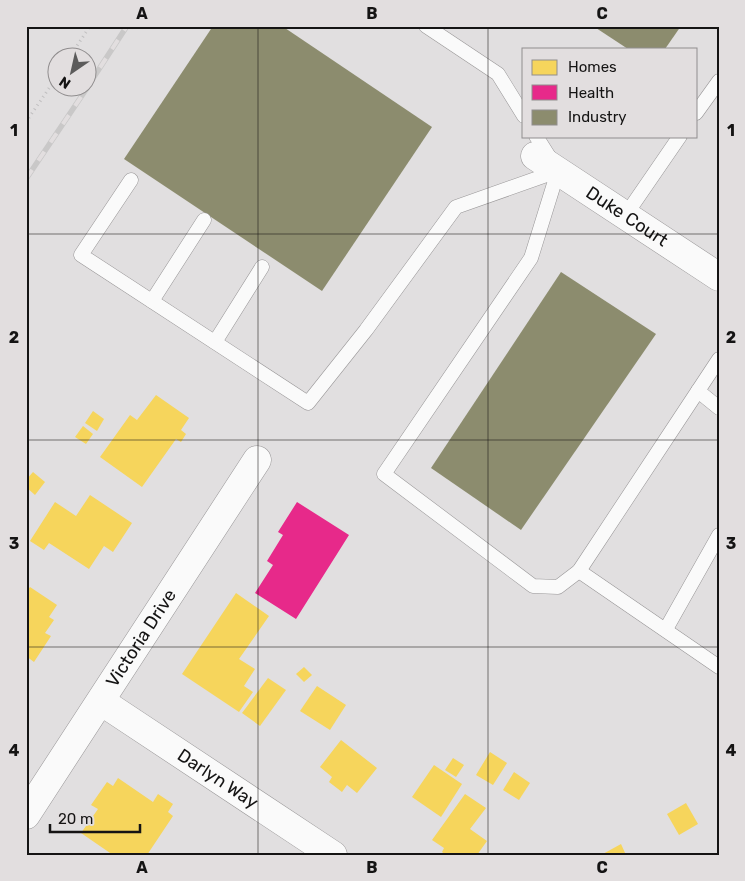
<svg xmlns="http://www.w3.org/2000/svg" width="745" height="881" font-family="Rubik,sans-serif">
  <rect width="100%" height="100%" fill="#e1dfe0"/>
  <g fill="#f6d55c">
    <path d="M 156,395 L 189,418 L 181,430 L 186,434 L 181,442 L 176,439 L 142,487 L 100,457 L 130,415 L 137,420 Z"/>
    <path d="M 93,411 L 104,419 L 97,431 L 85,423 Z"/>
    <path d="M 83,426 L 93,434 L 86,444 L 75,437 Z"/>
    <path d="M 33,472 L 45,482 L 35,495 L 26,487 L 26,480 Z"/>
    <path d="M 90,495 L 132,523 L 113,552 L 104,546 L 89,569 L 49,543 L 44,550 L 30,541 L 55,502 L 76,516 Z"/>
    <path d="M 30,587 L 57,605 L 49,617 L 54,620 L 45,633 L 51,636 L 34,662 L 26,656 L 26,592 Z"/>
    <path d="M 236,593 L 269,616 L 239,659 L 255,669 L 244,686 L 253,692 L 239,712 L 182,674 Z"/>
    <path d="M 304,667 L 312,675 L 304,682 L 296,674 Z"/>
    <path d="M 268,678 L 286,690 L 260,726 L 242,713 Z"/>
    <path d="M 317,686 L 346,705 L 330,730 L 300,711 Z"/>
    <path d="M 341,740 L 377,768 L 357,793 L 347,785 L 342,792 L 329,782 L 332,777 L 320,767 Z"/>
    <path d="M 490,752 L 507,763 L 493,785 L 476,775 Z"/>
    <path d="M 453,758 L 464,765 L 456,777 L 445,770 Z"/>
    <path d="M 434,765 L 462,784 L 441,817 L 412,797 Z"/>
    <path d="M 514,772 L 530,783 L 519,800 L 503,790 Z"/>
    <path d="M 118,778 L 153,802 L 158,794 L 173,804 L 168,812 L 173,816 L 147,855 L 125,853 L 124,855 L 113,855 L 81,833 L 98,809 L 91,805 L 107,782 L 113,786 Z"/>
    <path d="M 465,794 L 486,808 L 470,829 L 487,841 L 477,855 L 446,855 L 442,852 L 444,848 L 432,840 Z"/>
    <path d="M 686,803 L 698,824 L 679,835 L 667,814 Z"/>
    <path d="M 621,844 L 626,855 L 601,855 Z"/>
  </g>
  <path fill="#e7298a" d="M 297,502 L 349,535 L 296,619 L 255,593 L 273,565 L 267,561 L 283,535 L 278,532 Z"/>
  <g fill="#8c8c6e">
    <path d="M 213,26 L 282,26 L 432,127 L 322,291 L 124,159 Z"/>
    <path d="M 593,26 L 681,26 L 665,49 L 628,49 Z"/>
    <path d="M 561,272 L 656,334 L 521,530 L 431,468 Z"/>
  </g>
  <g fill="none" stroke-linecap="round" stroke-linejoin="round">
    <g stroke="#989697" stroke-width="15">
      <g id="service">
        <path d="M 426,26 L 498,74 L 524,116"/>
        <path d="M 696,113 L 719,81"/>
        <path d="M 536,136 L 558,171 L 531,258 L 384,474 L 533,586 L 558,587 L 579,571 L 719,359"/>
        <path d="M 131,180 L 81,255 L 308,403 L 366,330 L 456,207 L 558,171"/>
        <path d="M 625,216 L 680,136"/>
        <path d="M 152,301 L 204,220"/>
        <path d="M 215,342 L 262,267"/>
        <path d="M 698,391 L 719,408"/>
        <path d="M 579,571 L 719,667"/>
        <path d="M 666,629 L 719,535"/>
      </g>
    </g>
    <g stroke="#989697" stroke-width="29">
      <g id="minor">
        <path id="s1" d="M 535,156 L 719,277"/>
        <path id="s2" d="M 102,702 L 333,855"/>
        <path id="s3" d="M 26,815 L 257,460"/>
      </g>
    </g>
    <g stroke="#bfbebf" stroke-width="3" stroke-dasharray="1 4" stroke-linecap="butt">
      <path d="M 69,58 L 90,26"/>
      <path d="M 26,122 L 58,75"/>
    </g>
    <use href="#service" stroke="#fafafa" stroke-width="14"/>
    <use href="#minor" stroke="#fafafa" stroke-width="28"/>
    <g stroke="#c9c8c8" stroke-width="5.5">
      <g id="rail">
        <path d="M 88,86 L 127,26"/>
        <path d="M 26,179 L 87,88"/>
      </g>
    </g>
    <use href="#rail" stroke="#e2dedf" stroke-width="4" stroke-dasharray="11" stroke-linecap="butt"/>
  </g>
  <path fill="none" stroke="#151414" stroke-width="1" stroke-opacity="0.55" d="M 258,26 L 258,855M 488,26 L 488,855M 26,234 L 719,234M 26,440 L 719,440M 26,647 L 719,647"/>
  <g text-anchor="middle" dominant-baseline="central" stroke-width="5" stroke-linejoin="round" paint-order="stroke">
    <g font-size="18" fill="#151414" stroke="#e2dedf">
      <text stroke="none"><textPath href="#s1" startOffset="110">Duke Court</textPath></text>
      <text stroke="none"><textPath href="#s3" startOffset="211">Victoria Drive</textPath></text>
      <text stroke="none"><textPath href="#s2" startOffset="139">Darlyn Way</textPath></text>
    </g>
  </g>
  <rect width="745" height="881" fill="none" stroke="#e2dedf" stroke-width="55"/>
  <rect x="522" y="48" width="175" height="90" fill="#e2dedf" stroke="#908d8e"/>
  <rect x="532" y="60" width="25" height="15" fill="#f6d55c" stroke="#908d8e"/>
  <text x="568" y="72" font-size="15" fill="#151414">Homes</text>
  <rect x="532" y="85" width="25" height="15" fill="#e7298a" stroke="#908d8e"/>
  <text x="568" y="98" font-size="15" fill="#151414">Health</text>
  <rect x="532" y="110" width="25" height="15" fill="#8c8c6e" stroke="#908d8e"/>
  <text x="568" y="122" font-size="15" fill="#151414">Industry</text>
  <g transform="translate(72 72) rotate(214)"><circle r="24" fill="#e2dedf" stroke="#908d8e"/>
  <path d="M0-4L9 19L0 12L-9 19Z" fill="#5c5b5b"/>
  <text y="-8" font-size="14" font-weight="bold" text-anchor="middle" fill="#151414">N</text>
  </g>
  <path d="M50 824v8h90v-8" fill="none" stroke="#151414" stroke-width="2.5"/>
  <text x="58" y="824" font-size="15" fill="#151414" stroke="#e2dedf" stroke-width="4" paint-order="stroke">20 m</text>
  <rect x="28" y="28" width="690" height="826" fill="none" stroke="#151414" stroke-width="2"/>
  <g font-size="16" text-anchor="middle" font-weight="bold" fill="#151414">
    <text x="142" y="19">A</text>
    <text x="372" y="19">B</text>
    <text x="602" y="19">C</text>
    <text x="14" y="136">1</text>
    <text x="731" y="136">1</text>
    <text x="14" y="343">2</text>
    <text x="731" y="343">2</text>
    <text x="14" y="549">3</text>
    <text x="731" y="549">3</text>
    <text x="14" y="756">4</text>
    <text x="731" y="756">4</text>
    <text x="142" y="873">A</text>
    <text x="372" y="873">B</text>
    <text x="602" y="873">C</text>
  </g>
</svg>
